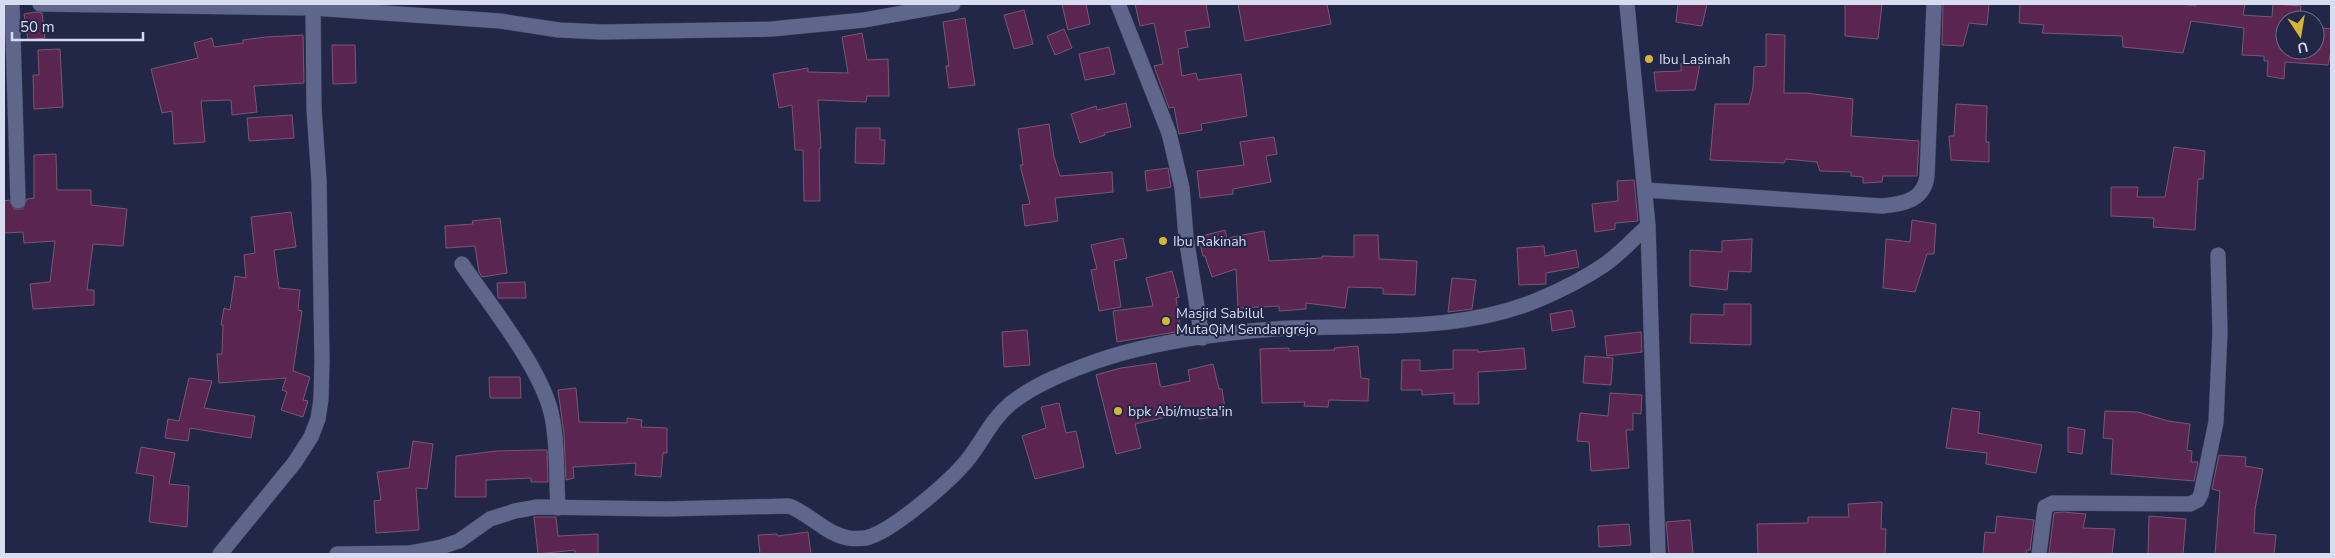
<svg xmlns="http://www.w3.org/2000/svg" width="2335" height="558" font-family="'Nunito Sans',sans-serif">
  <rect width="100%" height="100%" fill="#222747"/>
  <g fill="#5b2551" stroke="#795771">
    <path d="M 1062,4 L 1086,4 L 1090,24 L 1068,30 Z"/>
    <path d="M 1135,4 L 1206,4 L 1210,27 L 1185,31 L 1188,47 L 1178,49 L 1182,76 L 1196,73 L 1198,80 L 1241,74 L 1247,116 L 1201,124 L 1202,130 L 1179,134 L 1174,107 L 1169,108 L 1154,66 L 1163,64 L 1154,23 L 1140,26 Z"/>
    <path d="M 1238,4 L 1327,4 L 1331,24 L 1245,41 Z"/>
    <path d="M 1678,4 L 1707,4 L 1702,26 L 1676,22 Z"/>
    <path d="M 1845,4 L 1882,4 L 1878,39 L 1845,36 Z"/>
    <path d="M 1943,4 L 1989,4 L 1987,25 L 1969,23 L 1963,46 L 1942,45 Z"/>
    <path d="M 2020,4 L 2180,4 L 2196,6 L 2196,4 L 2245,4 L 2243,15 L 2272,17 L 2273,4 L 2301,6 L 2299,20 L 2285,20 L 2285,50 L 2315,50 L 2315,27 L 2331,29 L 2331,51 L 2328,65 L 2285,62 L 2284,79 L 2267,76 L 2268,61 L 2264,61 L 2264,56 L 2242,55 L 2244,28 L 2191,21 L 2183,53 L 2123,47 L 2122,36 L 2042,33 L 2044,25 L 2019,23 Z"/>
    <path d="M 1024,10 L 1033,44 L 1014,49 L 1004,15 Z"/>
    <path d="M 36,12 L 42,13 L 45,38 L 28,40 L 24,14 Z"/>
    <path d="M 965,18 L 975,85 L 949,88 L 946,66 L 949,66 L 943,22 Z"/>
    <path d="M 1064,29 L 1072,48 L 1055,55 L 1047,36 Z"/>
    <path d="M 862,33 L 867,60 L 888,59 L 889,96 L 867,96 L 866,102 L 818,100 L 821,148 L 819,149 L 820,201 L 804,201 L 803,150 L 795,150 L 792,105 L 779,108 L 773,74 L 808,68 L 808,72 L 848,73 L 842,37 Z"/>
    <path d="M 1766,34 L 1785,35 L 1784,93 L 1806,93 L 1853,99 L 1851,136 L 1919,141 L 1917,176 L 1883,176 L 1882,182 L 1863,183 L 1863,177 L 1851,176 L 1851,172 L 1820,171 L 1817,162 L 1786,159 L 1784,163 L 1710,160 L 1715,104 L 1749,104 L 1753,88 L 1754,67 L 1766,66 Z"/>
    <path d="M 303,35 L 304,83 L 254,86 L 257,112 L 232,115 L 231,100 L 201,101 L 205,142 L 174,144 L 172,111 L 162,113 L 151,69 L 198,58 L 194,43 L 212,38 L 214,47 L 243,43 L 243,40 L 266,37 Z"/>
    <path d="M 332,45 L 355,45 L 356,83 L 333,84 Z"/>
    <path d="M 1109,47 L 1115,74 L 1085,80 L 1079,54 Z"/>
    <path d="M 60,49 L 63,107 L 34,109 L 33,75 L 39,75 L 38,50 Z"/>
    <path d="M 1681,63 L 1700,64 L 1695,90 L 1656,91 L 1654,72 L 1681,71 Z"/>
    <path d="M 1126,103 L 1131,127 L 1104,133 L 1105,135 L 1080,143 L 1071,114 L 1096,106 L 1097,110 Z"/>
    <path d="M 1956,104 L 1987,106 L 1986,142 L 1989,142 L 1989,162 L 1951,160 L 1949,136 L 1954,136 Z"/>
    <path d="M 292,115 L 294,138 L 249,141 L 247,118 Z"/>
    <path d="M 1049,124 L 1054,157 L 1060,176 L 1112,172 L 1113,192 L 1055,198 L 1058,221 L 1025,226 L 1022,205 L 1030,204 L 1020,165 L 1023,165 L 1018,129 Z"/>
    <path d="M 856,128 L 880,128 L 880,140 L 885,140 L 884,164 L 855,163 Z"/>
    <path d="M 1274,137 L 1277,154 L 1266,156 L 1271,182 L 1233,189 L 1233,194 L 1200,198 L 1197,171 L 1244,165 L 1240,142 Z"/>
    <path d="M 2174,147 L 2205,151 L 2203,179 L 2198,179 L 2195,230 L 2153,227 L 2154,218 L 2111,216 L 2111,187 L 2138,187 L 2137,197 L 2165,197 Z"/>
    <path d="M 56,154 L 57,190 L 91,190 L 91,205 L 127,209 L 123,246 L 93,244 L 87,290 L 94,290 L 94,305 L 33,309 L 30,284 L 50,282 L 55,241 L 24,243 L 23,232 L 4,233 L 4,201 L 9,200 L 14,209 L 23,209 L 27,199 L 34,198 L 34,155 Z"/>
    <path d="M 1168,168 L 1171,187 L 1147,191 L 1145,171 Z"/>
    <path d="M 1634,180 L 1638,221 L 1615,223 L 1615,229 L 1595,232 L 1592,204 L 1618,201 L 1617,181 Z"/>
    <path d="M 291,212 L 296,247 L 274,250 L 279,288 L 300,290 L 298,310 L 302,311 L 293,371 L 310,377 L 303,400 L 308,401 L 303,417 L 281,410 L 287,392 L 282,390 L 286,378 L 219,383 L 217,354 L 222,354 L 223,325 L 221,325 L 224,308 L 230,310 L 235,276 L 246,278 L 244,255 L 255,253 L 251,217 Z"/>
    <path d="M 500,218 L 507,273 L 482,277 L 479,272 L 475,246 L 446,248 L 445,226 L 473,224 L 472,221 Z"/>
    <path d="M 1912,220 L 1936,224 L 1934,254 L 1927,254 L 1915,292 L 1883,288 L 1886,239 L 1910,242 Z"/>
    <path d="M 1225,230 L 1227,238 L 1264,231 L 1269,261 L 1322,258 L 1322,256 L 1354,257 L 1354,235 L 1378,235 L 1379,259 L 1417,261 L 1415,295 L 1383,294 L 1383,288 L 1348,287 L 1345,308 L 1306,303 L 1306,309 L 1279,311 L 1279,306 L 1238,308 L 1236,269 L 1212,277 L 1205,256 L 1203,256 L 1198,237 Z"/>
    <path d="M 1123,238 L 1127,258 L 1114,261 L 1121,307 L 1099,311 L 1091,270 L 1097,269 L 1091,245 Z"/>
    <path d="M 1752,239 L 1751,272 L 1729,271 L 1727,290 L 1690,286 L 1690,250 L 1722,252 L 1722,241 Z"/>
    <path d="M 1544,246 L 1545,256 L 1576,250 L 1579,267 L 1546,273 L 1546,284 L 1519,285 L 1517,248 Z"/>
    <path d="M 1172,271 L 1179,297 L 1176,298 L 1181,331 L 1117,342 L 1113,311 L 1153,306 L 1146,278 Z"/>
    <path d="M 1452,278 L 1476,280 L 1472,309 L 1448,312 Z"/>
    <path d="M 525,282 L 526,298 L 498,298 L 497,283 Z"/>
    <path d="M 1724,304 L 1751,304 L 1751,345 L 1690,343 L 1691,314 L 1724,315 Z"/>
    <path d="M 1572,310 L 1575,327 L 1552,331 L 1550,314 Z"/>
    <path d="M 1027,330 L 1030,365 L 1004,367 L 1002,332 Z"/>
    <path d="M 1641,332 L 1642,352 L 1607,356 L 1605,336 Z"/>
    <path d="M 1358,346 L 1361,378 L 1369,379 L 1368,401 L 1329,400 L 1328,407 L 1304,406 L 1305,402 L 1262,403 L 1260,349 L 1289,348 L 1289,351 L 1335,350 L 1334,348 Z"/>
    <path d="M 1524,348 L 1526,369 L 1478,372 L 1479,404 L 1454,404 L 1454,393 L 1422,395 L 1422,390 L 1401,390 L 1402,360 L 1420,360 L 1420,371 L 1453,369 L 1453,350 L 1478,350 L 1478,352 Z"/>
    <path d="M 1585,356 L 1613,358 L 1611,385 L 1583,383 Z"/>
    <path d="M 1156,363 L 1160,385 L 1162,387 L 1190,381 L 1188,370 L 1213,364 L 1219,389 L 1222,389 L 1226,415 L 1199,419 L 1198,410 L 1135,424 L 1141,448 L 1116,454 L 1096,375 L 1121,368 Z"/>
    <path d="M 489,377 L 520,377 L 521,398 L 490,398 Z"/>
    <path d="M 189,378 L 212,381 L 204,408 L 255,416 L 251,438 L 190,428 L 188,441 L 165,438 L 168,419 L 179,421 Z"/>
    <path d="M 576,388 L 579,422 L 627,423 L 627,418 L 642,420 L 641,427 L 667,428 L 667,453 L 663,453 L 661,477 L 635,475 L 636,463 L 573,467 L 574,478 L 566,480 L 564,434 L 558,390 Z"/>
    <path d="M 1610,393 L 1642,395 L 1641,414 L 1633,413 L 1633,430 L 1626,430 L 1629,468 L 1591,471 L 1589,442 L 1577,441 L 1580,413 L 1608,416 Z"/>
    <path d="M 1059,403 L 1066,433 L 1076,431 L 1084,467 L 1035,479 L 1022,436 L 1046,428 L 1041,407 Z"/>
    <path d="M 1952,408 L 1980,412 L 1978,433 L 2042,445 L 2036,473 L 1986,464 L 1987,453 L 1946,448 Z"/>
    <path d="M 2105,411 L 2138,412 L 2168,421 L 2190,424 L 2187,450 L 2192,451 L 2191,462 L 2198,462 L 2194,481 L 2111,474 L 2113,439 L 2103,438 Z"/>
    <path d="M 2068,427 L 2085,430 L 2082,454 L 2068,452 Z"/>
    <path d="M 413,441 L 433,444 L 427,489 L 416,488 L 419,530 L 376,533 L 374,501 L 381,500 L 377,472 L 409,468 Z"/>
    <path d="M 141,447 L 175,453 L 169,484 L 189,486 L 187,527 L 149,522 L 154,476 L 136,473 Z"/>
    <path d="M 536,450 L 547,450 L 548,482 L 531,482 L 531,478 L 486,480 L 486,497 L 455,497 L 456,456 L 497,451 Z"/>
    <path d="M 2219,455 L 2246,457 L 2245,466 L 2263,469 L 2255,509 L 2254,533 L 2276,535 L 2274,554 L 2215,554 L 2220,491 L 2212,489 Z"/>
    <path d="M 1882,502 L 1881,529 L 1886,529 L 1885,554 L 1758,554 L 1757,524 L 1808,523 L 1808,517 L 1849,517 L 1848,504 Z"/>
    <path d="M 2063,512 L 2086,514 L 2083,528 L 2115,529 L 2112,554 L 2049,553 L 2054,513 Z"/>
    <path d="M 1997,516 L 2034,520 L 2030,550 L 2027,550 L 2026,554 L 1983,554 L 1985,532 L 1995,533 Z"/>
    <path d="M 2149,516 L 2186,519 L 2183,554 L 2148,554 Z"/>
    <path d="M 534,517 L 556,517 L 558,536 L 598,534 L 598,554 L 575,554 L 575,550 L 538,554 Z"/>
    <path d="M 1690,520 L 1693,554 L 1669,554 L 1666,522 Z"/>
    <path d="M 1629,524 L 1631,545 L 1599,547 L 1598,526 Z"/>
    <path d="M 808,532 L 811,554 L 760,554 L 758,535 L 777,534 L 778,536 Z"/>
  </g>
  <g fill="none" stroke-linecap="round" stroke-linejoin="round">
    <g stroke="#3d405b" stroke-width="16">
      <g id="minor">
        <path d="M 12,4 L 18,201"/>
        <path d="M 40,4 L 313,8 L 500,21 L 559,30 L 602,32 L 772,29 L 864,20 L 953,4"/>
        <path d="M 1118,4 L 1169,133 L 1182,188 L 1186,237 L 1202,338"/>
        <path d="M 1645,190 L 1882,206 C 1904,204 1924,200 1927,176 L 1934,4"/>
        <path d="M 1648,226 L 1658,554"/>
        <path d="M 462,264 C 489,304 539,365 551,412 C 558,442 556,476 558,508"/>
        <path d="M 220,554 L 295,462 L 311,437 L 318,419 L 321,399 L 322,361 L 319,181 L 314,109 L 313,4"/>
        <path d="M 337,554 L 409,553 L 441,547 L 459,541 L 490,519 L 515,511 L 537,507 L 666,509 L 789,506 C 810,514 826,534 848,538 C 856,539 865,539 872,536 C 898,526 952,480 969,458 C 983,440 992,419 1010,404 C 1035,384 1066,372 1097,361 C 1155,341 1230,331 1292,328 C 1374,325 1463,332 1540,299 C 1561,290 1585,278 1604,265 C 1620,254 1633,239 1648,226 L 1627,4"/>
        <path d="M 2039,554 L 2045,507 L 2053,503 L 2190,504 L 2198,500 L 2201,494 L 2216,422 L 2220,332 L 2218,255"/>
      </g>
    </g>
    <use href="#minor" stroke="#5f668b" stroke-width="15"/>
  </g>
  <g fill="#d4b535" stroke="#222747" stroke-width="2">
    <circle cx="1649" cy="59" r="5"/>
    <circle cx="1163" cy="241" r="5"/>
    <circle cx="1166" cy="321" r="5"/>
    <circle cx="1118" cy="411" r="5"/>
  </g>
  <g text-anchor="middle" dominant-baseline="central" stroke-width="4" stroke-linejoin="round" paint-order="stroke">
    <g font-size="14" fill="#d7dcf1" stroke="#222747" text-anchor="start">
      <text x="1659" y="59">Ibu Lasinah</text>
      <text x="1173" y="241">Ibu Rakinah</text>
      <text x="1176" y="313">Masjid Sabilul<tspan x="1176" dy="16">MutaQiM Sendangrejo</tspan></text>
      <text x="1128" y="411">bpk Abi/musta'in</text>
    </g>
  </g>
  <rect width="2335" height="558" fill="none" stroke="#d7dcf1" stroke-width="10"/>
  <g transform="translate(2300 35) rotate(168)"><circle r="24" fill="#222747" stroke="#6a6f8b"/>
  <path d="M0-4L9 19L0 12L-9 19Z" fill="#d4b535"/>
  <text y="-8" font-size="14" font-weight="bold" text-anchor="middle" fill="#d7dcf1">U</text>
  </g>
  <path d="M12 32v8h131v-8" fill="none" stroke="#d7dcf1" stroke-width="2.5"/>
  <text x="20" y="32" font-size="15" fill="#d7dcf1" stroke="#222747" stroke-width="4" paint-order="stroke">50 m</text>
</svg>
